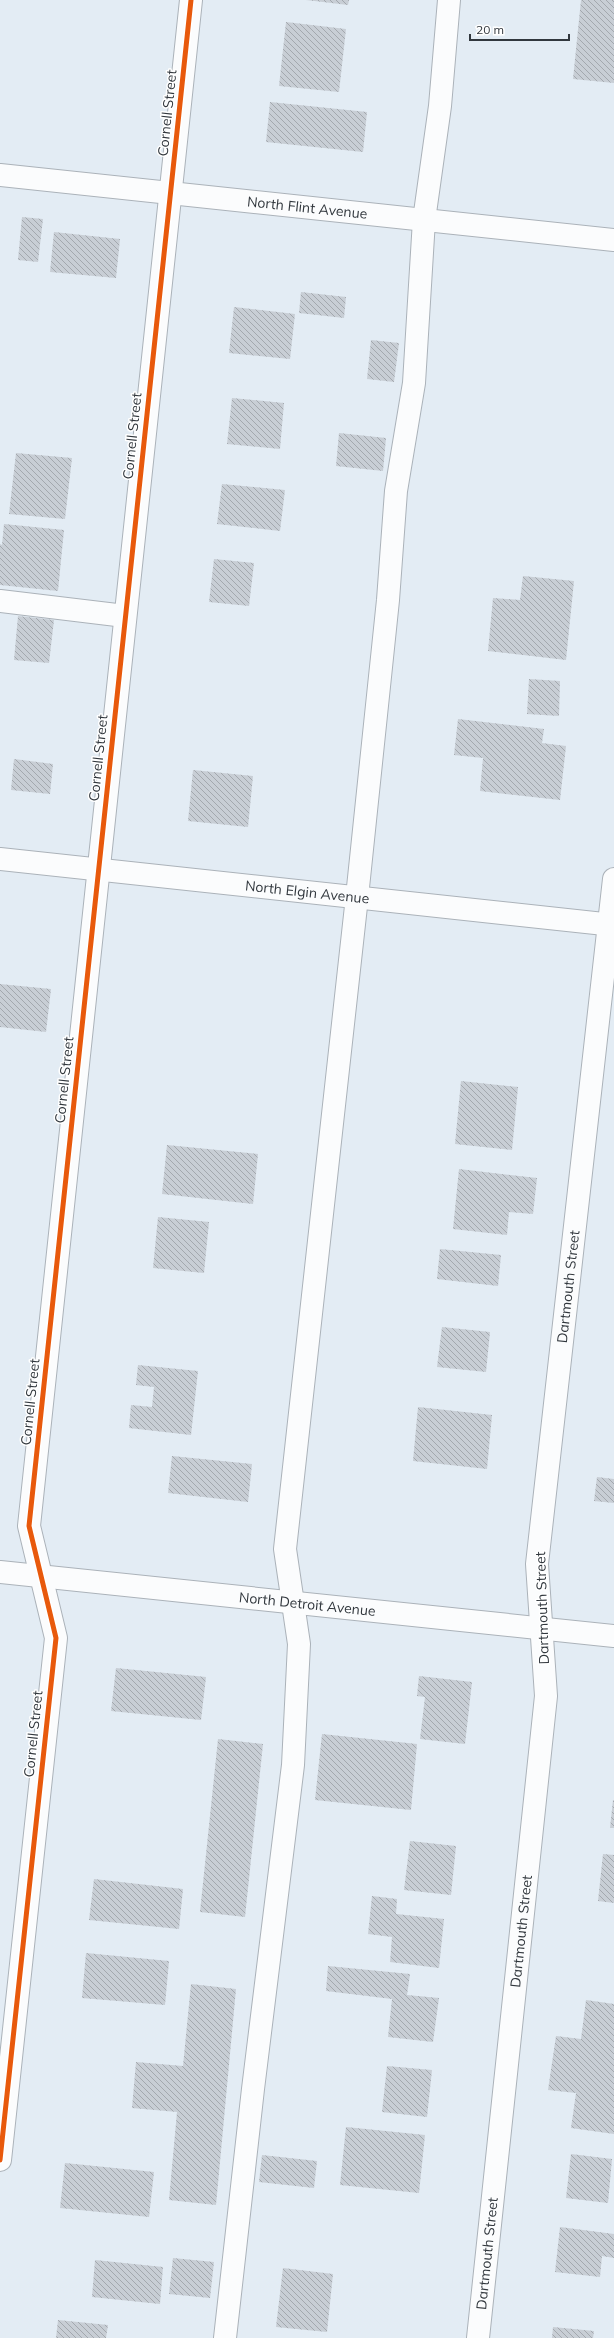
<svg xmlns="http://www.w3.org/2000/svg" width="614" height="2338" font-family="Mulish,sans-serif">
  <defs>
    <pattern id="building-back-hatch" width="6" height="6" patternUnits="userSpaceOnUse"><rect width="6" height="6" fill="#c8ced5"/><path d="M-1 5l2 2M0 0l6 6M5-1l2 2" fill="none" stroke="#a3a8ae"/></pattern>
  </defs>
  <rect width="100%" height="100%" fill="#e3ecf4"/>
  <g fill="url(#building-back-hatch)">
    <path d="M 306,0 L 349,0 L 348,5 Z"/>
    <path d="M 581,0 L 614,0 L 614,83 L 573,79 Z"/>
    <path d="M 286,22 L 346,29 L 339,92 L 279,86 Z"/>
    <path d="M 270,102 L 367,112 L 363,152 L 266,142 Z"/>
    <path d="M 22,217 L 43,219 L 38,262 L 18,260 Z"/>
    <path d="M 54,232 L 120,239 L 116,278 L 50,272 Z"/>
    <path d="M 301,292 L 346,297 L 344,318 L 299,313 Z"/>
    <path d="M 234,307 L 295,314 L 290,359 L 229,353 Z"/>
    <path d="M 371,340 L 399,343 L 394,382 L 367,379 Z"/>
    <path d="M 232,398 L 284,403 L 280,449 L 227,444 Z"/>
    <path d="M 339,433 L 386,438 L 383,471 L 336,466 Z"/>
    <path d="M 16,453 L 72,458 L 65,519 L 9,514 Z"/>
    <path d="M 222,484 L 285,490 L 280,531 L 217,524 Z"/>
    <path d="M 4,524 L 64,530 L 58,591 L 0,585 L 0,544 L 2,545 Z"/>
    <path d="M 214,559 L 254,563 L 249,606 L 209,602 Z"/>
    <path d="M 523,576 L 574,581 L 566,660 L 488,651 L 493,598 L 520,600 Z"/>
    <path d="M 18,616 L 54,620 L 49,663 L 14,660 Z"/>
    <path d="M 529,679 L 560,681 L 559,716 L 527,714 Z"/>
    <path d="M 458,719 L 544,729 L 542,743 L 566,746 L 560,800 L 480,791 L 483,758 L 454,755 Z"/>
    <path d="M 14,759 L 53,764 L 50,794 L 11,790 Z"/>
    <path d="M 193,770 L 253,776 L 248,827 L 188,821 Z"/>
    <path d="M 0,984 L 51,989 L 46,1032 L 0,1027 Z"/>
    <path d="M 461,1081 L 518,1087 L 512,1150 L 455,1144 Z"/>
    <path d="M 167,1145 L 258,1154 L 253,1204 L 162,1194 Z"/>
    <path d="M 459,1169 L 537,1178 L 533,1214 L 509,1212 L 507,1235 L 453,1229 Z"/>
    <path d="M 158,1217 L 209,1222 L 204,1273 L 153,1268 Z"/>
    <path d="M 440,1249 L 501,1255 L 498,1286 L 437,1279 Z"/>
    <path d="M 442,1327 L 490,1332 L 486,1372 L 437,1367 Z"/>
    <path d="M 138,1365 L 198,1371 L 191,1435 L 129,1428 L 131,1405 L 152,1407 L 154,1387 L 136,1385 Z"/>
    <path d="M 418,1407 L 492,1415 L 487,1469 L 413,1461 Z"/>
    <path d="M 172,1456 L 252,1464 L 248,1502 L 168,1493 Z"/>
    <path d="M 597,1477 L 614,1479 L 614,1503 L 594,1501 Z"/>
    <path d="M 116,1668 L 206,1677 L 201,1720 L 111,1711 Z"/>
    <path d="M 419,1676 L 472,1682 L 465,1744 L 420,1739 L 425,1697 L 417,1696 Z"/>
    <path d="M 322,1734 L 417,1744 L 411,1810 L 315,1800 Z"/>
    <path d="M 218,1739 L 263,1744 L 245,1917 L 200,1912 Z"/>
    <path d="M 613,1800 L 614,1800 L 614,1828 L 610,1828 Z"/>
    <path d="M 410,1841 L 456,1846 L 451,1895 L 404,1890 Z"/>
    <path d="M 603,1854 L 614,1855 L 614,1903 L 598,1901 Z"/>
    <path d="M 94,1879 L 183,1889 L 179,1929 L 89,1920 Z"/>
    <path d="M 372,1896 L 397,1899 L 396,1914 L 444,1919 L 439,1968 L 390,1962 L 392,1937 L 368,1934 Z"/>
    <path d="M 86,1953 L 169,1961 L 165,2005 L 82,1998 Z"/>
    <path d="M 328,1966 L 410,1974 L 407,1995 L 439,1998 L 433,2042 L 388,2037 L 392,1999 L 326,1991 Z"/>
    <path d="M 191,1984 L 236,1989 L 216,2205 L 169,2200 L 177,2112 L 132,2108 L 136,2062 L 183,2066 Z"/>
    <path d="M 586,2000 L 614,2004 L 614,2134 L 571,2128 L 576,2093 L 548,2090 L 556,2036 L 581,2039 Z"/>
    <path d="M 387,2066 L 432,2070 L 427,2117 L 382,2112 Z"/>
    <path d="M 346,2127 L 425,2135 L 419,2193 L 340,2185 Z"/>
    <path d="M 571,2154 L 612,2159 L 608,2203 L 566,2198 Z"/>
    <path d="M 262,2155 L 317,2161 L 314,2188 L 259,2182 Z"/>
    <path d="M 65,2163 L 154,2172 L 149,2217 L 60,2208 Z"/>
    <path d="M 560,2227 L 614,2234 L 614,2258 L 602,2256 L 600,2277 L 555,2272 Z"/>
    <path d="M 173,2258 L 214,2262 L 210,2298 L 169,2294 Z"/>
    <path d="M 95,2260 L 163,2267 L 160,2304 L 92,2297 Z"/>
    <path d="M 283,2268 L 333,2274 L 327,2332 L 276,2327 Z"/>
    <path d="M 58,2320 L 108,2325 L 106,2338 L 56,2338 Z"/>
    <path d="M 553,2327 L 594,2331 L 593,2338 L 552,2338 Z"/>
  </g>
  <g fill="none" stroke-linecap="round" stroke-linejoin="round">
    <g stroke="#abb2b9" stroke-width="24">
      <g id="minor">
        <path id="s1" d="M 0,175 L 614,240"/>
        <path d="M 0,601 L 125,616"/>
        <path id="s2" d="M 0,859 L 614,925"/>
        <path id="s3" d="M 0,1572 L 614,1636"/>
        <path d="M 0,2160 L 56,1638 L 29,1526 L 191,0"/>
        <path d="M 225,2338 L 253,2089 L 293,1765 L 299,1644 L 285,1549 L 357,897 L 388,600 L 396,491 L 414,383 L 424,220 L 440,106 L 449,0"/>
        <path id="s4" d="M 478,2338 L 546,1696 L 537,1564 L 614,879"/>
      </g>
    </g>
    <use href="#minor" stroke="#fbfcfd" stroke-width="22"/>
    <g stroke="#fff" stroke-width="8">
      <path id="cycleway" d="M 0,2160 L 56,1638 L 29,1526 L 191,0"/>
    </g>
    <use href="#cycleway" stroke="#e8590c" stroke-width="5"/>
  </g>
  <g text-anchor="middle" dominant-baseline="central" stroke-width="3" stroke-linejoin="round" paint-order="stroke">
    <g font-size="14" fill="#31373d" stroke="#fff">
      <text transform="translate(167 113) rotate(-84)">Cornell Street</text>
      <text stroke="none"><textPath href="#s1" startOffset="309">North Flint Avenue</textPath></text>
      <text transform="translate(132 436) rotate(-84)">Cornell Street</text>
      <text transform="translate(98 758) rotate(-84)">Cornell Street</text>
      <text stroke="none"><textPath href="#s2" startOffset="309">North Elgin Avenue</textPath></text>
      <text transform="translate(64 1080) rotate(-84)">Cornell Street</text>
      <text stroke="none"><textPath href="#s4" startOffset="1057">Dartmouth Street</textPath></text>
      <text transform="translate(30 1402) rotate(-84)">Cornell Street</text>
      <text stroke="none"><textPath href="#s3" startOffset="309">North Detroit Avenue</textPath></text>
      <text transform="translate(542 1608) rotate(-92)">Dartmouth Street</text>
      <text transform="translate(33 1734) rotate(-84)">Cornell Street</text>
      <text stroke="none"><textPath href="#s4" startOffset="409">Dartmouth Street</textPath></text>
      <text stroke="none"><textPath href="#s4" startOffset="85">Dartmouth Street</textPath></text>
    </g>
  </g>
  <path d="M470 34v6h99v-6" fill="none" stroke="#31373d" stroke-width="2"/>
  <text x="476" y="34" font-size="12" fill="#31373d" stroke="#ffffff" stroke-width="3" paint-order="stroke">20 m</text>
</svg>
